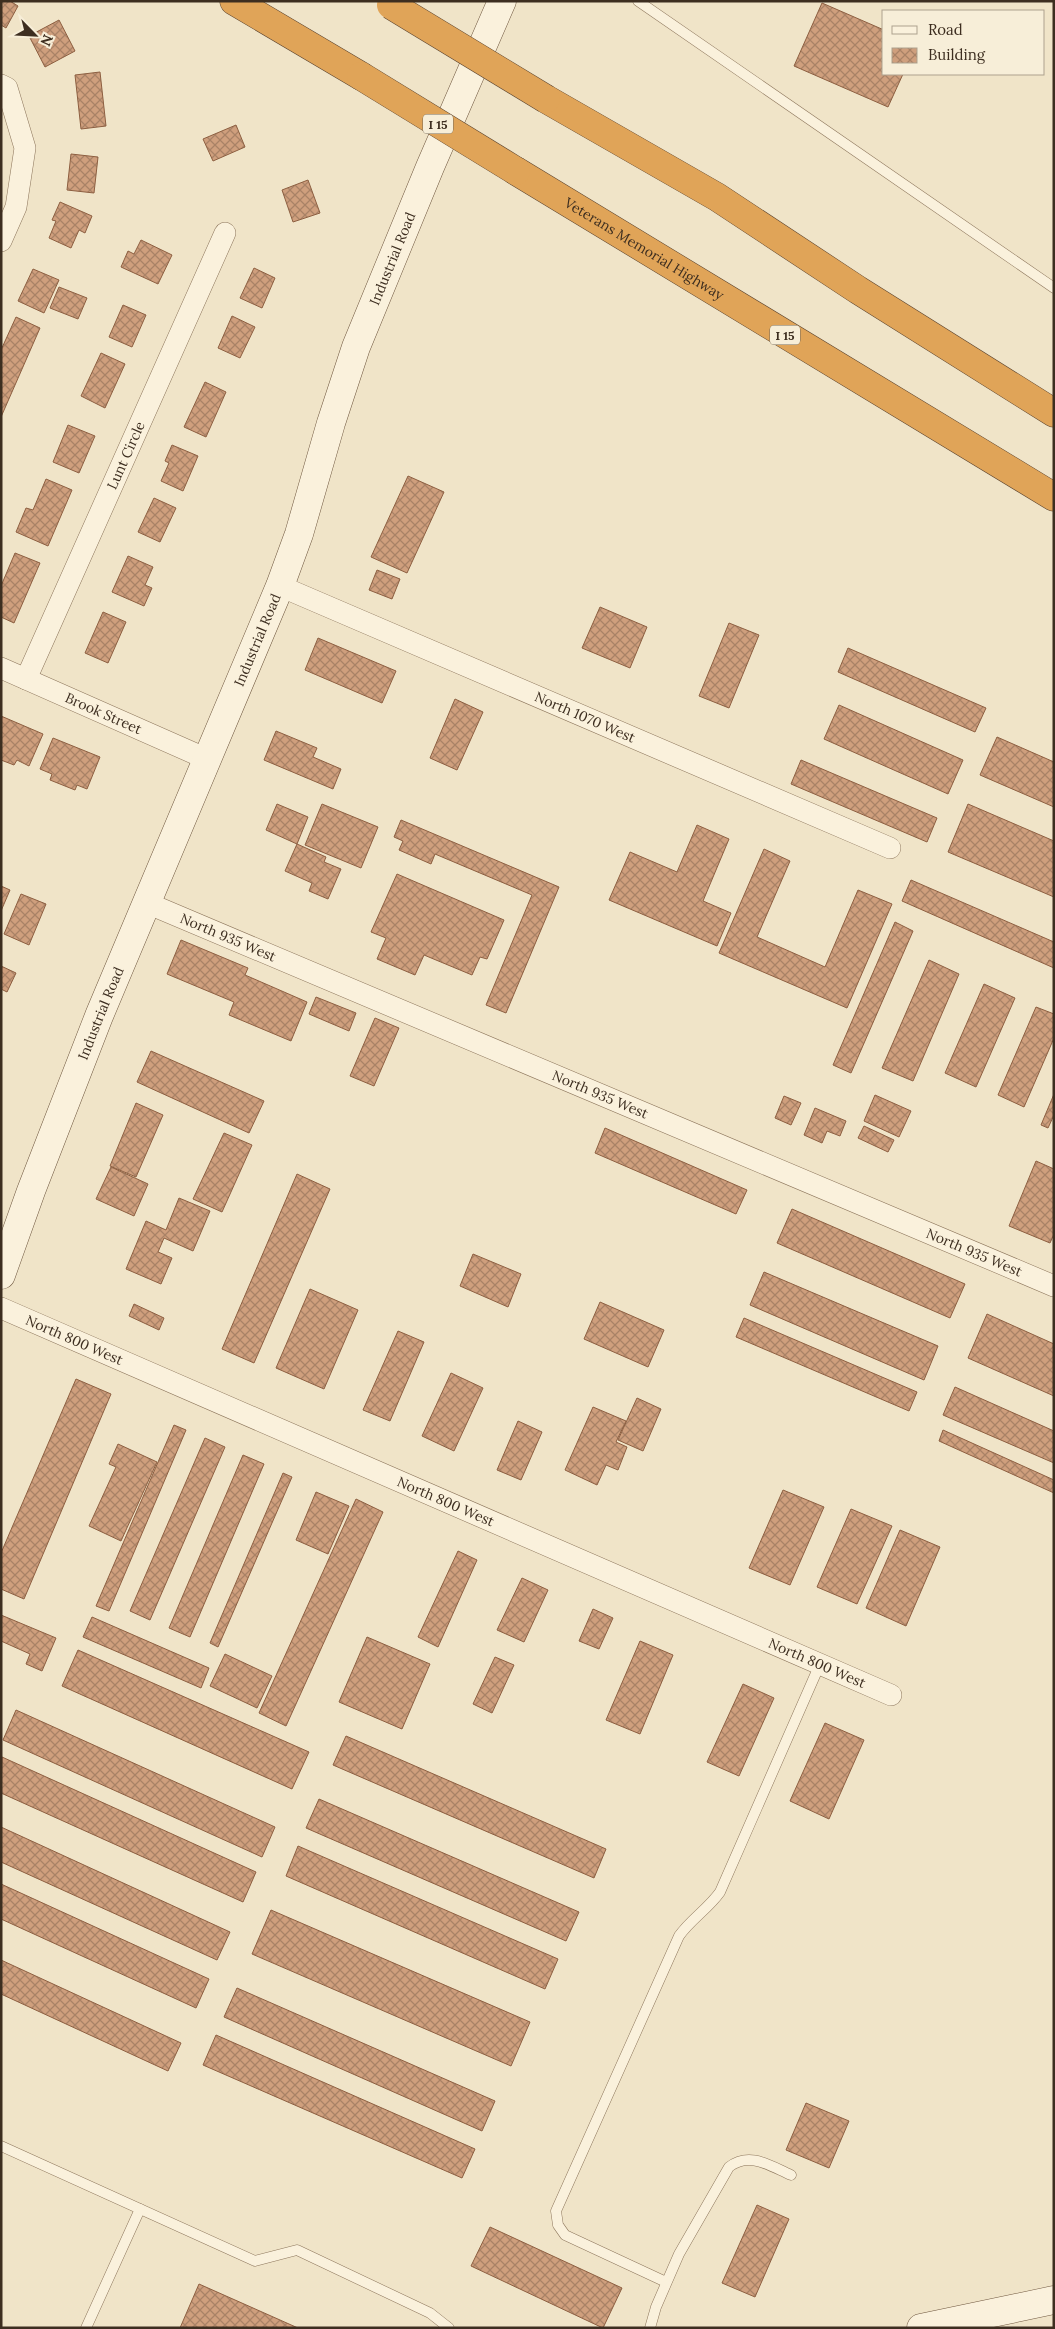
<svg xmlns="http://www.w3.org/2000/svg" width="1055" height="2329" font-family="Lora,serif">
  <defs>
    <pattern id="building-cross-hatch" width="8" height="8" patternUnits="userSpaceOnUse" patternTransform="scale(1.25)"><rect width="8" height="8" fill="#cf9f7d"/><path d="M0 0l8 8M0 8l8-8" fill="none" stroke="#a98266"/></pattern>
  </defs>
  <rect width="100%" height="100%" fill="#f0e4c8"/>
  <g fill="url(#building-cross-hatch)" stroke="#8d5f41">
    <path d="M 1,1 L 10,1 L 18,6 L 6,28 L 1,25 Z"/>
    <path d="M 822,3 L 884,30 L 884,74 L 903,74 L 888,107 L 794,66 Z"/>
    <path d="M 59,20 L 75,51 L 45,67 L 29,36 Z"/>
    <path d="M 100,72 L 106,126 L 81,129 L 75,75 Z"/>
    <path d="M 236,125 L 245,147 L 213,161 L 203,139 Z"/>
    <path d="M 71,154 L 98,157 L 94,193 L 67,190 Z"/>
    <path d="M 308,180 L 320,213 L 293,222 L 282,190 Z"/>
    <path d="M 60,202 L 92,216 L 85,233 L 79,230 L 71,248 L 49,238 L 56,221 L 52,220 Z"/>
    <path d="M 141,240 L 172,255 L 158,284 L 121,267 L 128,251 L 134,254 Z"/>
    <path d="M 254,268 L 275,278 L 262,308 L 240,298 Z"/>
    <path d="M 33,269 L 59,280 L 44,313 L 18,301 Z"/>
    <path d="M 59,287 L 87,298 L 78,319 L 50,308 Z"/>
    <path d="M 123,305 L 146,315 L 132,347 L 109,337 Z"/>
    <path d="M 232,316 L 255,327 L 240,358 L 218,348 Z"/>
    <path d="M 16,317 L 40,328 L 1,417 L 1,350 Z"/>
    <path d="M 101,353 L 125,364 L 105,408 L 81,396 Z"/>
    <path d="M 205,382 L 226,392 L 206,437 L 184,427 Z"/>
    <path d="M 68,425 L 95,436 L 79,473 L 53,462 Z"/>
    <path d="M 172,445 L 198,456 L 183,491 L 161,481 L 169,463 L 165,461 Z"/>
    <path d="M 408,476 L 444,492 L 407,573 L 371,557 Z"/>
    <path d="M 46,479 L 72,490 L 48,546 L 16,532 L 26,508 L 33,510 Z"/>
    <path d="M 154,498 L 176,508 L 160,542 L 138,532 Z"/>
    <path d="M 15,553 L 40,563 L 14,623 L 1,617 L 1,586 Z"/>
    <path d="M 128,556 L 153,567 L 145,585 L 152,588 L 144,606 L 112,592 Z"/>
    <path d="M 377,570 L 400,579 L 392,599 L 369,590 Z"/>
    <path d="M 600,607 L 647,627 L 630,668 L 582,648 Z"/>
    <path d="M 103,612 L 126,622 L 108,663 L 85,653 Z"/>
    <path d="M 729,623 L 759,635 L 729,708 L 699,696 Z"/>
    <path d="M 318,638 L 396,671 L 382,703 L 305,670 Z"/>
    <path d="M 848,648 L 986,708 L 975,732 L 838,672 Z"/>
    <path d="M 455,699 L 483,712 L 457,770 L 430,758 Z"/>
    <path d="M 839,705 L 963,760 L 948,794 L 824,739 Z"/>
    <path d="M 1,716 L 43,734 L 29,766 L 17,760 L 14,765 L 1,760 Z"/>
    <path d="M 276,731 L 317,748 L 313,757 L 341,769 L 333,789 L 264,760 Z"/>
    <path d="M 997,737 L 1054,762 L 1054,807 L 980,775 Z"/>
    <path d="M 53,738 L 100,757 L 87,789 L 77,785 L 75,790 L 50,780 L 52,774 L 40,769 Z"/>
    <path d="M 801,760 L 937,818 L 927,842 L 791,784 Z"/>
    <path d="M 277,804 L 308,817 L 297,844 L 266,830 Z"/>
    <path d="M 322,804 L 378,827 L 361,868 L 305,845 Z"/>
    <path d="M 968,804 L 1054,841 L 1054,897 L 948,852 Z"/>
    <path d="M 401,820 L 559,887 L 506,1013 L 486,1005 L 532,895 L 435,854 L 431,864 L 399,850 L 403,841 L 394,837 Z"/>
    <path d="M 697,825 L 729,839 L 703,901 L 731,913 L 717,946 L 609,900 L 630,852 L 677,872 Z"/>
    <path d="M 297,844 L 326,857 L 324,862 L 341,869 L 328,899 L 309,891 L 312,883 L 285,871 Z"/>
    <path d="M 764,849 L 790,861 L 757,937 L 825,967 L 858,890 L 892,904 L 847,1008 L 719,953 Z"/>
    <path d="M 397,874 L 504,920 L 487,959 L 480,957 L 472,975 L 424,955 L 415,975 L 377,959 L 386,938 L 371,932 Z"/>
    <path d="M 911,880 L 1054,942 L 1054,968 L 902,901 Z"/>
    <path d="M 1,886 L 10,890 L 1,911 Z"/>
    <path d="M 21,894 L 46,904 L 29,945 L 4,934 Z"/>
    <path d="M 895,922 L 913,931 L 851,1073 L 833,1065 Z"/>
    <path d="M 181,940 L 248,968 L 245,975 L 307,1002 L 291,1041 L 229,1015 L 234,1002 L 167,974 Z"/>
    <path d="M 929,960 L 959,974 L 913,1081 L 882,1068 Z"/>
    <path d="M 1,966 L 16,973 L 7,992 L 1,989 Z"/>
    <path d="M 984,984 L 1015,998 L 976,1087 L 945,1073 Z"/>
    <path d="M 316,997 L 356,1013 L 349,1031 L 309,1014 Z"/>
    <path d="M 1036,1007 L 1054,1014 L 1054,1038 L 1024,1107 L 998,1095 Z"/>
    <path d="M 375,1018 L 399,1028 L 374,1086 L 350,1076 Z"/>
    <path d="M 151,1051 L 264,1101 L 249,1133 L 137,1082 Z"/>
    <path d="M 1054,1094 L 1054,1115 L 1048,1128 L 1041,1125 Z"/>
    <path d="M 875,1095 L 911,1111 L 899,1137 L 864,1121 Z"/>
    <path d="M 784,1096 L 801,1103 L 791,1125 L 775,1118 Z"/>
    <path d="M 136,1103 L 163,1115 L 136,1177 L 110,1166 Z"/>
    <path d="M 815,1108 L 846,1121 L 840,1136 L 827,1131 L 822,1143 L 804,1135 Z"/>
    <path d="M 864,1126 L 894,1140 L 888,1152 L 858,1138 Z"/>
    <path d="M 605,1128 L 747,1190 L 736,1214 L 595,1153 Z"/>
    <path d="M 224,1133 L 252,1145 L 222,1212 L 193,1199 Z"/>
    <path d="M 1036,1161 L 1054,1169 L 1054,1234 L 1050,1243 L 1009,1226 Z"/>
    <path d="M 111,1167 L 148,1184 L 134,1216 L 96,1199 Z"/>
    <path d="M 297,1174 L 330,1189 L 254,1363 L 222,1349 Z"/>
    <path d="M 179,1198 L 210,1211 L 193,1251 L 164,1238 L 158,1252 L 172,1258 L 161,1284 L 126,1269 L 146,1221 L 166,1230 Z"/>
    <path d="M 792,1209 L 965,1284 L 950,1318 L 777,1243 Z"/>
    <path d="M 473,1254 L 521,1274 L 508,1307 L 460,1286 Z"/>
    <path d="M 764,1272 L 938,1346 L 924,1380 L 750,1305 Z"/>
    <path d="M 310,1289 L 358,1310 L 324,1389 L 276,1368 Z"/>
    <path d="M 600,1302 L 664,1330 L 648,1367 L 584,1339 Z"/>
    <path d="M 134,1304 L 164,1318 L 159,1330 L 129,1316 Z"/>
    <path d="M 987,1314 L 1054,1344 L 1054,1396 L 968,1358 Z"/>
    <path d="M 744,1318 L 917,1392 L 909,1411 L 736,1337 Z"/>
    <path d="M 398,1331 L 424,1342 L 390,1421 L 363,1410 Z"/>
    <path d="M 451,1373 L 483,1388 L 454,1451 L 422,1436 Z"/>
    <path d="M 76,1379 L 111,1394 L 24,1599 L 1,1589 L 1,1553 Z"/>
    <path d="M 955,1387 L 1054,1431 L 1054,1463 L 943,1415 Z"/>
    <path d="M 637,1398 L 661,1409 L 643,1451 L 618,1440 Z"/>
    <path d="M 593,1407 L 626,1421 L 616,1442 L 627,1447 L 618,1470 L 606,1465 L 597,1485 L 565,1470 Z"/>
    <path d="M 518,1421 L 542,1432 L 521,1480 L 497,1470 Z"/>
    <path d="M 174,1425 L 186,1430 L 109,1611 L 96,1606 Z"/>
    <path d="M 943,1430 L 1054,1480 L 1054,1493 L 939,1441 Z"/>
    <path d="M 205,1438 L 225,1447 L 150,1620 L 130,1611 Z"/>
    <path d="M 118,1444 L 157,1462 L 121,1541 L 89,1526 L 116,1467 L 109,1464 Z"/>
    <path d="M 243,1455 L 264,1464 L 190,1637 L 169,1628 Z"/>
    <path d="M 283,1473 L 292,1477 L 218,1647 L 210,1643 Z"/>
    <path d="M 783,1490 L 824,1507 L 790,1585 L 749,1568 Z"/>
    <path d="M 316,1492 L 349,1506 L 328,1554 L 296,1540 Z"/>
    <path d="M 356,1499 L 383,1512 L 286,1726 L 259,1713 Z"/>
    <path d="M 851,1509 L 892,1526 L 857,1604 L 817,1587 Z"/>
    <path d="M 900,1530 L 940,1547 L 906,1626 L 866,1608 Z"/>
    <path d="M 458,1551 L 477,1560 L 438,1647 L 418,1637 Z"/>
    <path d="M 522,1578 L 548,1590 L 524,1642 L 497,1630 Z"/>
    <path d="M 593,1609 L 613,1618 L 599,1649 L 579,1641 Z"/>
    <path d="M 1,1615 L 56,1638 L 42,1671 L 26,1664 L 30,1654 L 1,1641 Z"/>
    <path d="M 92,1617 L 209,1668 L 201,1688 L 83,1637 Z"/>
    <path d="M 367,1637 L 430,1664 L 402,1729 L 339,1702 Z"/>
    <path d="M 640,1641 L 673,1655 L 640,1734 L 606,1720 Z"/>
    <path d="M 78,1650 L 309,1752 L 292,1789 L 62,1686 Z"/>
    <path d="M 225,1654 L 272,1676 L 257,1708 L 210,1686 Z"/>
    <path d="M 495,1657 L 514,1665 L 492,1713 L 473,1704 Z"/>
    <path d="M 743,1684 L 774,1698 L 739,1776 L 707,1762 Z"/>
    <path d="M 16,1710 L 275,1827 L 262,1857 L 3,1740 Z"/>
    <path d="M 825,1723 L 864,1740 L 829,1819 L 790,1801 Z"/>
    <path d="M 346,1736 L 606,1849 L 594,1878 L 333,1765 Z"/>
    <path d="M 2,1757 L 256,1872 L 243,1902 L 1,1793 Z"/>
    <path d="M 319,1799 L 579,1912 L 566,1941 L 306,1828 Z"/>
    <path d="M 1,1827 L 230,1932 L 217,1960 L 1,1862 Z"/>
    <path d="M 298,1846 L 558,1959 L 545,1989 L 286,1876 Z"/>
    <path d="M 1,1884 L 209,1979 L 196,2008 L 1,1919 Z"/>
    <path d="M 271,1910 L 530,2022 L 511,2066 L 252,1954 Z"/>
    <path d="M 1,1960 L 181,2043 L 168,2071 L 1,1994 Z"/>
    <path d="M 237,1988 L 495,2101 L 482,2131 L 224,2017 Z"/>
    <path d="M 216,2035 L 475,2149 L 462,2178 L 203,2065 Z"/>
    <path d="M 806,2103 L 849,2121 L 829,2168 L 786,2150 Z"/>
    <path d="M 757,2205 L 789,2219 L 755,2297 L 722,2283 Z"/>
    <path d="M 490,2227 L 622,2288 L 603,2328 L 471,2266 Z"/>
    <path d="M 199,2284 L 298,2328 L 180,2328 Z"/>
  </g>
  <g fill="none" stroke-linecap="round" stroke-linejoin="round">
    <g stroke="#8d765c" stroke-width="11">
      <g id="lane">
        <path d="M 638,1 L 1054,288"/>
        <path d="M 1,2146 L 255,2261 L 297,2250 L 430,2313 L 449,2328"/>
        <path d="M 666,2282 L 565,2235 L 558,2225 L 556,2211 L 679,1936 C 691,1919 708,1909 720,1892 L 820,1664"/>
        <path d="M 86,2328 L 140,2209"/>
        <path d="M 650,2328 L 656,2307 L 679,2254 L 729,2167 C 750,2151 770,2166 791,2175"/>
      </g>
    </g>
    <g stroke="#8d765c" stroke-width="22">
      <g id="street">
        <path d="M 1,85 L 7,88 L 25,148 L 16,207 L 1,241"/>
        <path id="s1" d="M 280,586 L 890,848"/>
        <path id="s2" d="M 1,668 L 207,759"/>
        <path id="s3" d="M 26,679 L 225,233"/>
        <path id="s4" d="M 147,903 L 1054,1286"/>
        <path id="s5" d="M 1,1308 L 891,1695"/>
      </g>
    </g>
    <g stroke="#6f573f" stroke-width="29">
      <g id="secondary">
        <path id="s6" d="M 1,1275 L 31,1191 L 99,1016 L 280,586 L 299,534 L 331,423 L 356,347 L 430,167 L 502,1"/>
        <path d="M 921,2328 L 1054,2300"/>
      </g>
    </g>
    <g stroke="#5b4430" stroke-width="29">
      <g id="highway">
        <path d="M 234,1 L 361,76"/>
        <path d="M 546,99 L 717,197 L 858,290 L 1054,413"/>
        <path id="s7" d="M 516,171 L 1054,497"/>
      </g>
    </g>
    <use href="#lane" stroke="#faf1dc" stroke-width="10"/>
    <use href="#street" stroke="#faf1dc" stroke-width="21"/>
    <use href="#secondary" stroke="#faf1dc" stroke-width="28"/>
    <use href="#highway" stroke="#e0a458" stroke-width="28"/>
    <g stroke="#5b4430" stroke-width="29" stroke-linecap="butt">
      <g id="highway-bridge">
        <path d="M 391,5 L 546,99"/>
        <path d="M 361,76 L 516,171"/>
      </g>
    </g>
    <use href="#highway-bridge" stroke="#e0a458" stroke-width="28"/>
  </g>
  <g text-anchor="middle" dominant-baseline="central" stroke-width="4.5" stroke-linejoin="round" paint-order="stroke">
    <g fill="#f7eed8" stroke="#756857" stroke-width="1">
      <rect x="423" y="114.5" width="30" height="19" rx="4"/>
      <rect x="770" y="325.5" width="30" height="19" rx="4"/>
    </g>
    <g font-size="12" font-weight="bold" fill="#3d2e20">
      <text x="438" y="124">I 15</text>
      <text x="785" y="335">I 15</text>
    </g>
    <g font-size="14" fill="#3d2e20" stroke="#f7eed8">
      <text stroke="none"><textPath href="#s7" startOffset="150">Veterans Memorial Highway</textPath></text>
      <text stroke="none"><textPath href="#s6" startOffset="1090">Industrial Road</textPath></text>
      <text stroke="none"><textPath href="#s3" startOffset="245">Lunt Circle</textPath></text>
      <text stroke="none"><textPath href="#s6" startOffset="685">Industrial Road</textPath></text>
      <text stroke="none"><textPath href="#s2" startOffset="112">Brook Street</textPath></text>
      <text stroke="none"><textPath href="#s1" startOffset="332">North 1070 West</textPath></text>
      <text stroke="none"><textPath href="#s4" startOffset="88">North 935 West</textPath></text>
      <text stroke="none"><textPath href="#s6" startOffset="280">Industrial Road</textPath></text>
      <text stroke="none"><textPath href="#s4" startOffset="492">North 935 West</textPath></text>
      <text stroke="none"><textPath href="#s4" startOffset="898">North 935 West</textPath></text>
      <text stroke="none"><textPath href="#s5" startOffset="80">North 800 West</textPath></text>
      <text stroke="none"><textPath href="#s5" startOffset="485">North 800 West</textPath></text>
      <text stroke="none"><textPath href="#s5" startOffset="890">North 800 West</textPath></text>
    </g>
  </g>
  <rect width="1055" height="2329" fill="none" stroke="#3d2e20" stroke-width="5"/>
  <rect x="882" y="10" width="162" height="65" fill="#f7eed8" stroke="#ada18e"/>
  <rect x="892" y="26" width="25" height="8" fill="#faf1dc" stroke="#ada18e"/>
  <text x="928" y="35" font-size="15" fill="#3d2e20">Road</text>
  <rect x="892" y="48" width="25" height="15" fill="url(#building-cross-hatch)" stroke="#ada18e"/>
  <text x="928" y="60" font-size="15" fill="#3d2e20">Building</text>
  <g transform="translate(35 35) rotate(114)" stroke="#f7eed8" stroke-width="4" paint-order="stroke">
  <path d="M0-4L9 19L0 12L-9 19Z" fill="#3d2e20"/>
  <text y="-8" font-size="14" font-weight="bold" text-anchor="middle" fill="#3d2e20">N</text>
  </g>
</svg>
